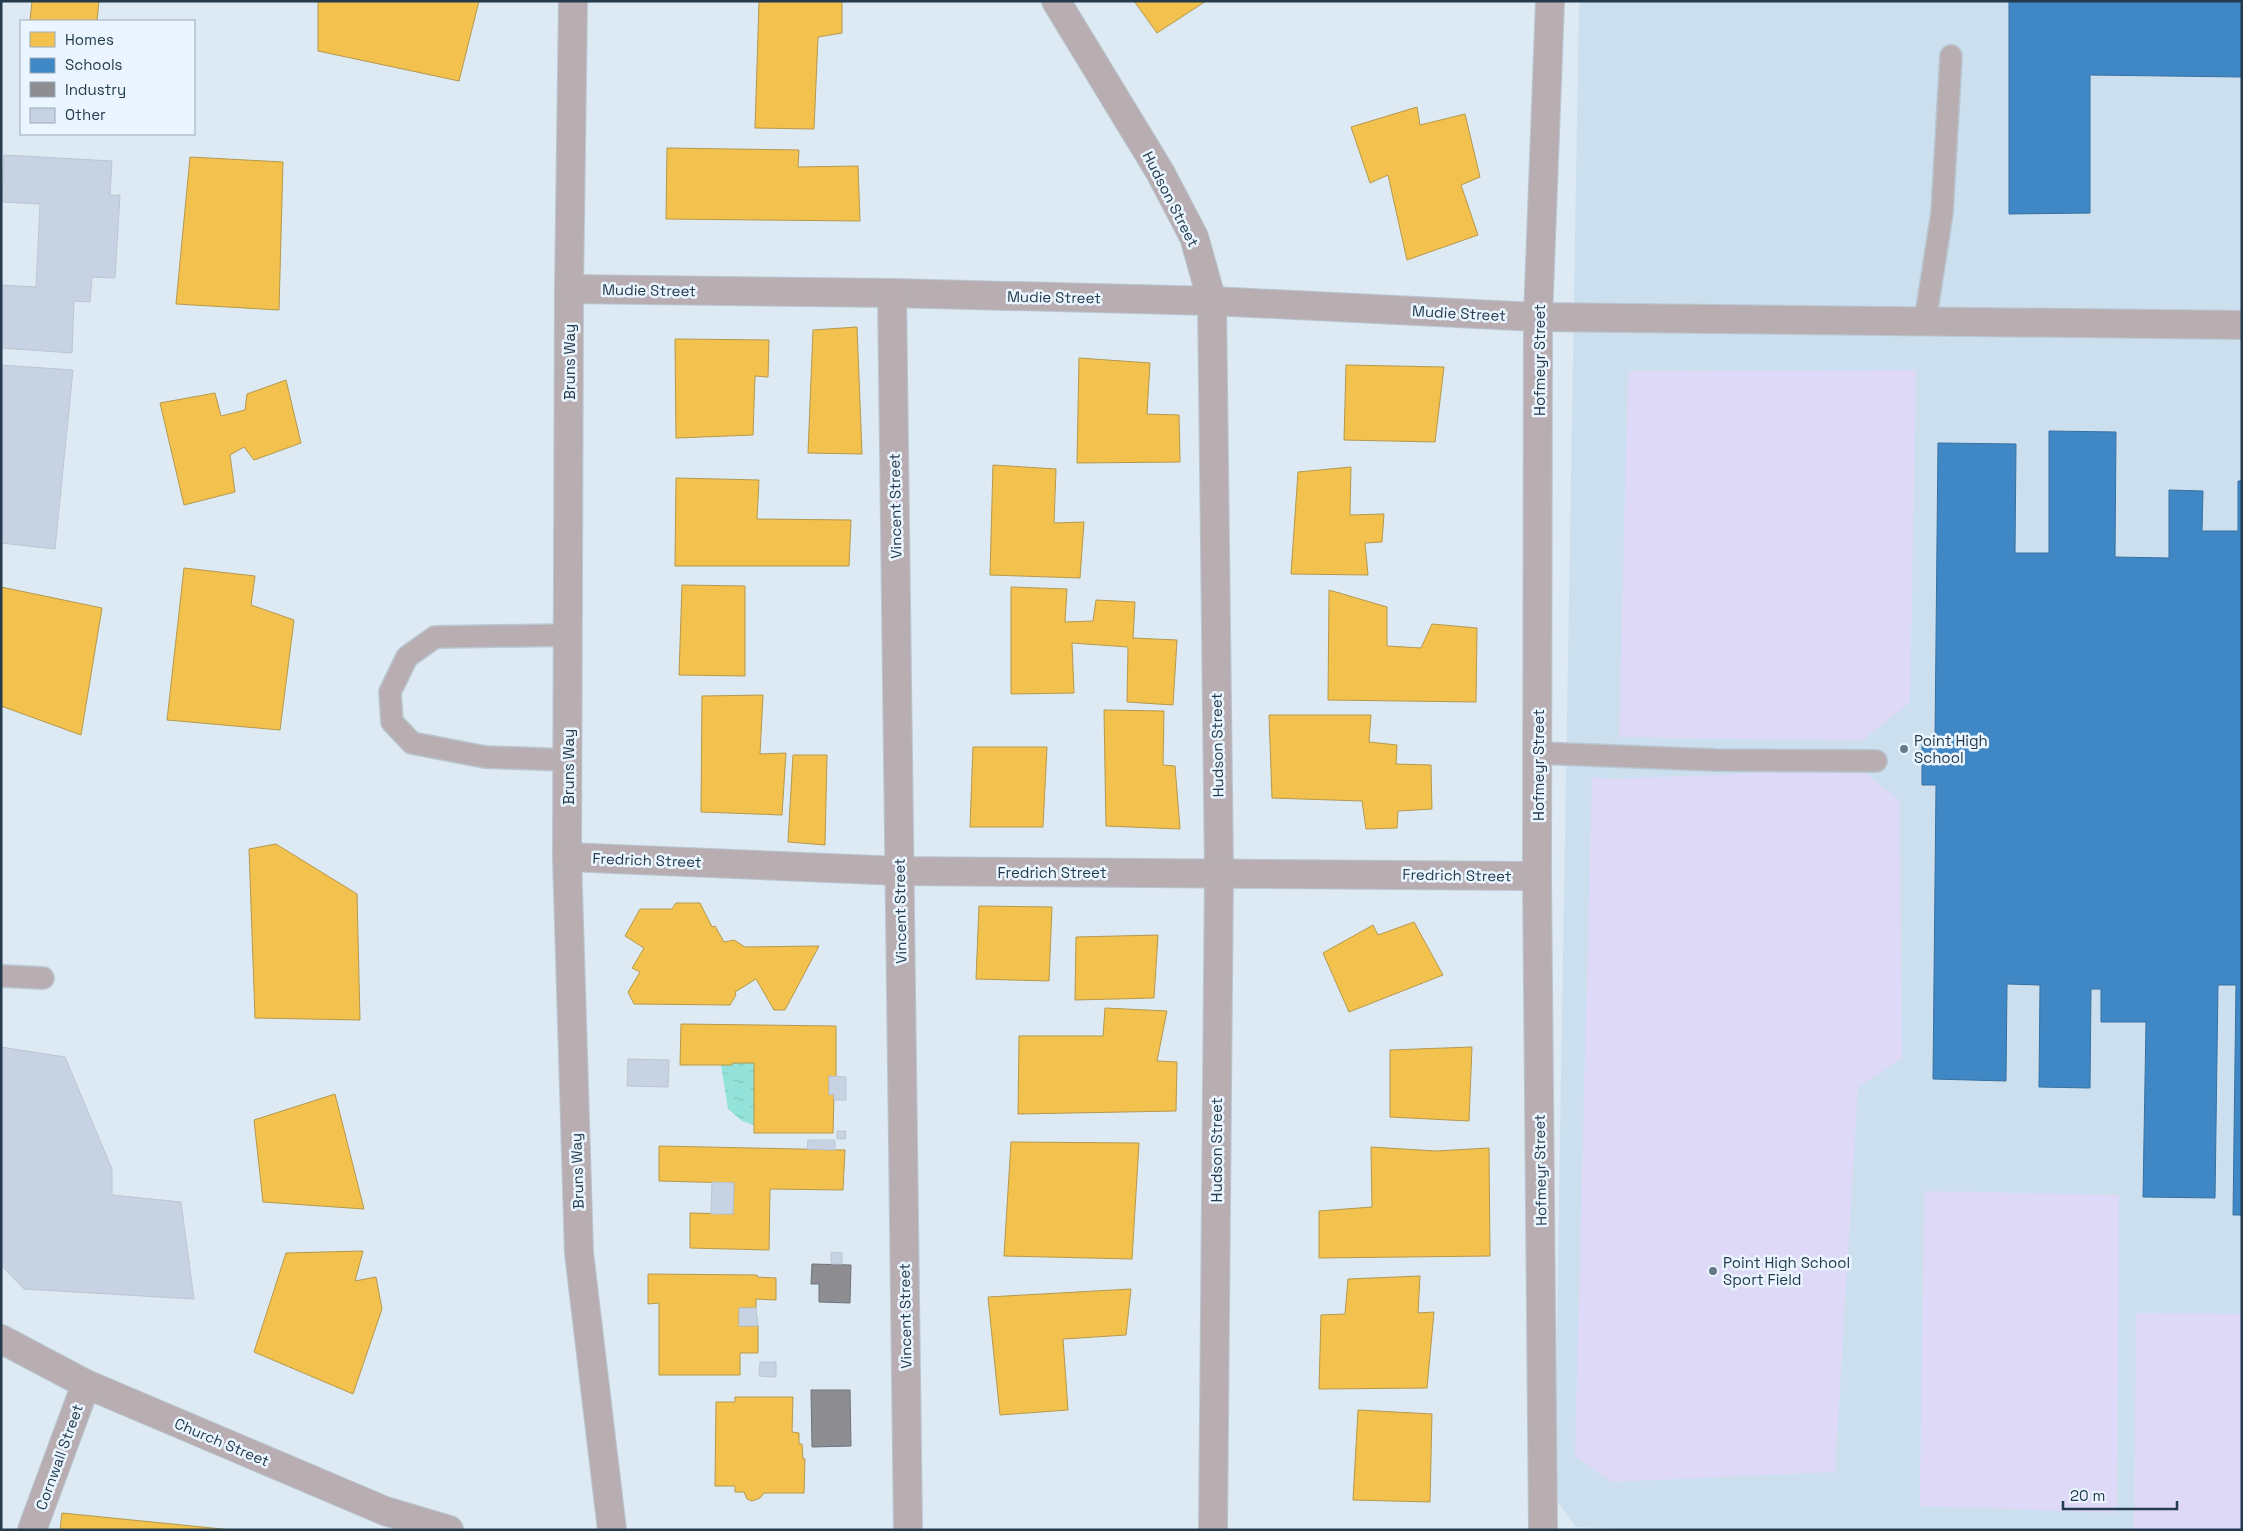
<svg xmlns="http://www.w3.org/2000/svg" width="2243" height="1531" font-family="'Space Grotesk',sans-serif">
  <defs>
    <pattern id="water-ripples" width="26" height="14" patternUnits="userSpaceOnUse" patternTransform="scale(1.25)"><rect width="26" height="14" fill="#94e3da"/><path d="M2 4q2-2 4 0t4 0M15 11q2-2 4 0t4 0" fill="none" stroke="#7fc4bd"/></pattern>
  </defs>
  <rect width="100%" height="100%" fill="#dde9f3"/>
  <path fill="#cbdfee" d="M 1579,1 L 2242,1 L 2242,1530 L 1649,1530 L 1576,1527 L 1554,1497 Z"/>
  <g fill="#ddd9f7">
    <path d="M 1916,370 L 1910,702 L 1862,741 L 1619,737 L 1628,371 Z"/>
    <path d="M 1861,769 L 1900,801 L 1902,1058 L 1858,1087 L 1835,1472 L 1611,1482 L 1575,1456 L 1592,777 L 1613,779 Z"/>
    <path d="M 1924,1191 L 2119,1195 L 2117,1513 L 1920,1506 Z"/>
    <path d="M 2136,1313 L 2242,1314 L 2242,1530 L 2134,1529 Z"/>
  </g>
  <path fill="url(#water-ripples)" d="M 732,1063 L 754,1063 L 754,1125 L 742,1121 L 728,1109 L 721,1065 L 732,1065 Z"/>
  <g fill="#f2c14e" stroke="#b4994e">
    <path d="M 32,1 L 99,1 L 97,21 L 30,21 Z"/>
    <path d="M 318,1 L 479,1 L 459,81 L 318,51 Z"/>
    <path d="M 779,1 L 842,1 L 842,33 L 818,37 L 814,129 L 755,128 L 759,2 Z"/>
    <path d="M 1134,1 L 1206,1 L 1157,33 Z"/>
    <path d="M 1417,107 L 1420,125 L 1465,114 L 1480,177 L 1461,185 L 1478,235 L 1407,260 L 1388,175 L 1370,183 L 1351,127 Z"/>
    <path d="M 667,148 L 799,150 L 798,167 L 858,166 L 860,221 L 666,219 Z"/>
    <path d="M 190,157 L 283,162 L 279,310 L 176,304 Z"/>
    <path d="M 857,327 L 862,454 L 808,453 L 813,330 Z"/>
    <path d="M 675,339 L 769,340 L 768,377 L 755,376 L 753,435 L 676,438 Z"/>
    <path d="M 1079,358 L 1150,363 L 1147,414 L 1179,415 L 1180,462 L 1077,463 Z"/>
    <path d="M 1346,365 L 1444,367 L 1435,442 L 1344,440 Z"/>
    <path d="M 286,380 L 301,443 L 254,460 L 244,447 L 230,455 L 235,492 L 184,505 L 160,403 L 215,393 L 221,416 L 245,410 L 247,394 Z"/>
    <path d="M 993,465 L 1056,469 L 1054,523 L 1084,522 L 1080,578 L 990,575 Z"/>
    <path d="M 1351,467 L 1350,515 L 1384,514 L 1382,542 L 1365,543 L 1368,575 L 1291,574 L 1298,472 Z"/>
    <path d="M 676,478 L 759,480 L 757,519 L 851,520 L 849,566 L 675,566 Z"/>
    <path d="M 184,568 L 255,576 L 251,605 L 294,620 L 280,730 L 167,720 Z"/>
    <path d="M 682,585 L 745,586 L 745,676 L 679,675 Z"/>
    <path d="M 1,587 L 102,608 L 81,735 L 1,706 Z"/>
    <path d="M 1011,587 L 1067,589 L 1065,622 L 1093,621 L 1096,600 L 1135,602 L 1133,638 L 1177,640 L 1173,705 L 1127,702 L 1128,647 L 1072,643 L 1074,693 L 1011,694 Z"/>
    <path d="M 1329,590 L 1387,607 L 1387,646 L 1421,648 L 1432,624 L 1477,628 L 1476,702 L 1328,700 Z"/>
    <path d="M 763,695 L 760,754 L 786,753 L 782,815 L 701,812 L 702,696 Z"/>
    <path d="M 1104,710 L 1164,711 L 1163,765 L 1175,766 L 1180,829 L 1106,826 Z"/>
    <path d="M 1269,715 L 1371,715 L 1369,742 L 1397,745 L 1396,764 L 1431,765 L 1432,809 L 1398,811 L 1397,828 L 1366,829 L 1362,801 L 1272,798 Z"/>
    <path d="M 973,747 L 1047,747 L 1043,827 L 970,827 Z"/>
    <path d="M 793,755 L 827,755 L 825,845 L 788,842 Z"/>
    <path d="M 276,844 L 357,894 L 360,1020 L 255,1018 L 249,849 Z"/>
    <path d="M 676,903 L 700,903 L 712,927 L 715,926 L 724,942 L 734,940 L 745,947 L 819,946 L 785,1010 L 774,1010 L 756,979 L 735,992 L 736,995 L 730,1005 L 634,1004 L 628,992 L 640,972 L 632,968 L 644,948 L 625,936 L 640,909 L 672,909 Z"/>
    <path d="M 979,906 L 1052,907 L 1049,981 L 976,979 Z"/>
    <path d="M 1414,922 L 1443,975 L 1349,1012 L 1323,953 L 1373,925 L 1378,935 Z"/>
    <path d="M 1158,935 L 1154,998 L 1075,1000 L 1076,937 Z"/>
    <path d="M 1105,1008 L 1167,1011 L 1157,1061 L 1177,1062 L 1176,1111 L 1018,1114 L 1019,1036 L 1103,1036 Z"/>
    <path d="M 681,1024 L 836,1026 L 836,1077 L 829,1076 L 829,1095 L 834,1094 L 833,1133 L 754,1133 L 754,1063 L 732,1063 L 732,1065 L 680,1065 Z"/>
    <path d="M 1472,1047 L 1469,1121 L 1390,1117 L 1390,1050 Z"/>
    <path d="M 335,1094 L 364,1209 L 263,1202 L 254,1120 Z"/>
    <path d="M 1011,1142 L 1139,1143 L 1132,1259 L 1004,1256 Z"/>
    <path d="M 659,1146 L 845,1150 L 843,1190 L 770,1189 L 769,1250 L 690,1248 L 690,1213 L 733,1214 L 734,1183 L 659,1181 Z"/>
    <path d="M 1371,1147 L 1436,1151 L 1489,1148 L 1490,1256 L 1319,1258 L 1319,1211 L 1372,1207 Z"/>
    <path d="M 363,1251 L 355,1281 L 376,1277 L 382,1309 L 353,1394 L 254,1352 L 286,1253 Z"/>
    <path d="M 648,1274 L 757,1275 L 757,1277 L 776,1278 L 776,1300 L 756,1299 L 756,1308 L 739,1308 L 739,1326 L 758,1326 L 758,1353 L 740,1353 L 740,1375 L 659,1375 L 659,1303 L 648,1304 Z"/>
    <path d="M 1420,1276 L 1418,1313 L 1434,1312 L 1427,1388 L 1319,1389 L 1321,1315 L 1345,1314 L 1348,1279 Z"/>
    <path d="M 1131,1289 L 1126,1335 L 1063,1339 L 1068,1410 L 1000,1415 L 988,1297 Z"/>
    <path d="M 735,1397 L 793,1397 L 792,1432 L 799,1433 L 799,1444 L 802,1444 L 803,1459 L 805,1459 L 804,1493 L 764,1493 L 760,1498 L 752,1501 L 747,1499 L 744,1492 L 735,1492 L 735,1486 L 715,1486 L 716,1402 L 735,1402 Z"/>
    <path d="M 1358,1410 L 1432,1414 L 1430,1502 L 1353,1500 Z"/>
    <path d="M 62,1513 L 232,1530 L 60,1530 Z"/>
  </g>
  <g fill="#3f88c5" stroke="#3771a1">
    <path d="M 2009,1 L 2242,1 L 2242,77 L 2090,75 L 2090,213 L 2009,214 Z"/>
    <path d="M 2049,431 L 2116,432 L 2115,557 L 2169,558 L 2169,490 L 2203,491 L 2202,531 L 2238,531 L 2238,481 L 2242,481 L 2242,1215 L 2233,1215 L 2236,985 L 2218,985 L 2215,1198 L 2143,1197 L 2146,1022 L 2101,1022 L 2101,989 L 2091,989 L 2090,1088 L 2039,1087 L 2040,985 L 2007,984 L 2006,1081 L 1933,1079 L 1936,785 L 1922,785 L 1922,738 L 1935,738 L 1938,443 L 2016,444 L 2015,553 L 2049,553 Z"/>
  </g>
  <g fill="#8d8d92" stroke="#6d747d">
    <path d="M 812,1264 L 851,1265 L 850,1303 L 819,1302 L 819,1284 L 811,1284 Z"/>
    <path d="M 811,1390 L 850,1390 L 851,1446 L 812,1447 Z"/>
  </g>
  <g fill="#c7d3e2" stroke="#bbc6d5">
    <path d="M 4,155 L 112,161 L 110,195 L 120,195 L 115,278 L 92,277 L 90,302 L 74,301 L 72,353 L 1,348 L 1,285 L 36,287 L 40,204 L 2,202 Z"/>
    <path d="M 1,365 L 73,370 L 55,549 L 1,543 Z"/>
    <path d="M 1,1047 L 65,1057 L 112,1169 L 112,1195 L 181,1202 L 194,1299 L 24,1289 L 1,1265 Z"/>
    <path d="M 628,1059 L 669,1060 L 668,1087 L 627,1086 Z"/>
    <path d="M 829,1076 L 846,1077 L 846,1100 L 834,1100 L 834,1094 L 829,1095 Z"/>
    <path d="M 837,1131 L 846,1131 L 845,1139 L 837,1139 Z"/>
    <path d="M 808,1140 L 835,1140 L 835,1150 L 807,1149 Z"/>
    <path d="M 712,1182 L 734,1183 L 733,1214 L 711,1214 Z"/>
    <path d="M 831,1252 L 842,1253 L 842,1264 L 831,1264 Z"/>
    <path d="M 739,1308 L 756,1308 L 758,1326 L 739,1326 Z"/>
    <path d="M 760,1362 L 776,1362 L 776,1377 L 759,1376 Z"/>
  </g>
  <g fill="none" stroke-linecap="round" stroke-linejoin="round">
    <g stroke="#b9c6d0" stroke-width="24">
      <g id="service">
        <path d="M 1925,322 L 1942,213 L 1951,56"/>
        <path d="M 1538,753 L 1715,760 L 1876,761"/>
        <path d="M 568,760 L 485,757 L 412,743 L 392,722 L 390,692 L 407,657 L 435,637 L 568,635"/>
        <path d="M 1,976 L 43,978"/>
      </g>
    </g>
    <g stroke="#b9c6d0" stroke-width="30">
      <g id="minor">
        <path d="M 573,1 L 569,289 L 567,857 L 579,1253 L 612,1530"/>
        <path d="M 1056,1 L 1160,172 L 1194,237 L 1212,301 L 1219,872 L 1213,1530"/>
        <path d="M 569,289 L 892,293 L 1212,301 L 1538,317 L 2242,325"/>
        <path d="M 892,293 L 908,1530"/>
        <path d="M 567,857 L 899,871 L 1537,876"/>
        <path d="M 1,1339 L 86,1384 L 385,1511 L 449,1530"/>
        <path d="M 32,1530 L 86,1384"/>
        <path d="M 1543,1530 L 1537,876 L 1538,317 L 1550,1"/>
      </g>
    </g>
    <use href="#service" stroke="#b8aeb2" stroke-width="21"/>
    <use href="#minor" stroke="#b8aeb2" stroke-width="28"/>
  </g>
  <g fill="#647887" stroke="#eaf5ff" stroke-width="2">
    <circle cx="1904" cy="749" r="5"/>
    <circle cx="1713" cy="1271" r="5"/>
  </g>
  <g text-anchor="middle" dominant-baseline="central" stroke-width="5" stroke-linejoin="round" paint-order="stroke">
    <g font-size="15" fill="#233b4d" stroke="#eaf5ff">
      <text transform="translate(1171 199) rotate(63)">Hudson Street</text>
      <text transform="translate(649 290) rotate(1)">Mudie Street</text>
      <text transform="translate(1054 297) rotate(1)">Mudie Street</text>
      <text transform="translate(1459 313) rotate(3)">Mudie Street</text>
      <text transform="translate(1539 360) rotate(-90)">Hofmeyr Street</text>
      <text transform="translate(569 362) rotate(-90)">Bruns Way</text>
      <text transform="translate(895 506) rotate(-91)">Vincent Street</text>
      <text transform="translate(1217 745) rotate(-91)">Hudson Street</text>
      <text transform="translate(1538 765) rotate(-90)">Hofmeyr Street</text>
      <text transform="translate(568 767) rotate(-90)">Bruns Way</text>
      <text transform="translate(647 860) rotate(2)">Fredrich Street</text>
      <text x="1052" y="872">Fredrich Street</text>
      <text transform="translate(1457 875) rotate(1)">Fredrich Street</text>
      <text transform="translate(900 911) rotate(-91)">Vincent Street</text>
      <text transform="translate(1216 1150) rotate(-90)">Hudson Street</text>
      <text transform="translate(1540 1170) rotate(-91)">Hofmeyr Street</text>
      <text transform="translate(577 1171) rotate(-92)">Bruns Way</text>
      <text transform="translate(905 1316) rotate(-91)">Vincent Street</text>
      <text transform="translate(222 1442) rotate(23)">Church Street</text>
      <text transform="translate(59 1457) rotate(-70)">Cornwall Street</text>
    </g>
    <g font-size="15" fill="#233b4d" stroke="#eaf5ff" text-anchor="start">
      <text x="1914" y="740">Point High<tspan x="1914" dy="17">School</tspan></text>
      <text x="1723" y="1262">Point High School<tspan x="1723" dy="17">Sport Field</tspan></text>
    </g>
  </g>
  <rect width="2243" height="1531" fill="none" stroke="#233b4d" stroke-width="5"/>
  <rect x="20" y="20" width="175" height="115" fill="#eaf5ff" stroke="#9aabb8"/>
  <rect x="30" y="32" width="25" height="15" fill="#f2c14e" stroke="#9aabb8"/>
  <text x="65" y="45" font-size="15" fill="#233b4d">Homes</text>
  <rect x="30" y="58" width="25" height="15" fill="#3f88c5" stroke="#9aabb8"/>
  <text x="65" y="70" font-size="15" fill="#233b4d">Schools</text>
  <rect x="30" y="82" width="25" height="15" fill="#8d8d92" stroke="#9aabb8"/>
  <text x="65" y="95" font-size="15" fill="#233b4d">Industry</text>
  <rect x="30" y="108" width="25" height="15" fill="#c7d3e2" stroke="#9aabb8"/>
  <text x="65" y="120" font-size="15" fill="#233b4d">Other</text>
  <path d="M2063 1501v8h114v-8" fill="none" stroke="#233b4d" stroke-width="2.5"/>
  <text x="2070" y="1501" font-size="15" fill="#233b4d" stroke="#eaf5ff" stroke-width="4" paint-order="stroke">20 m</text>
</svg>
